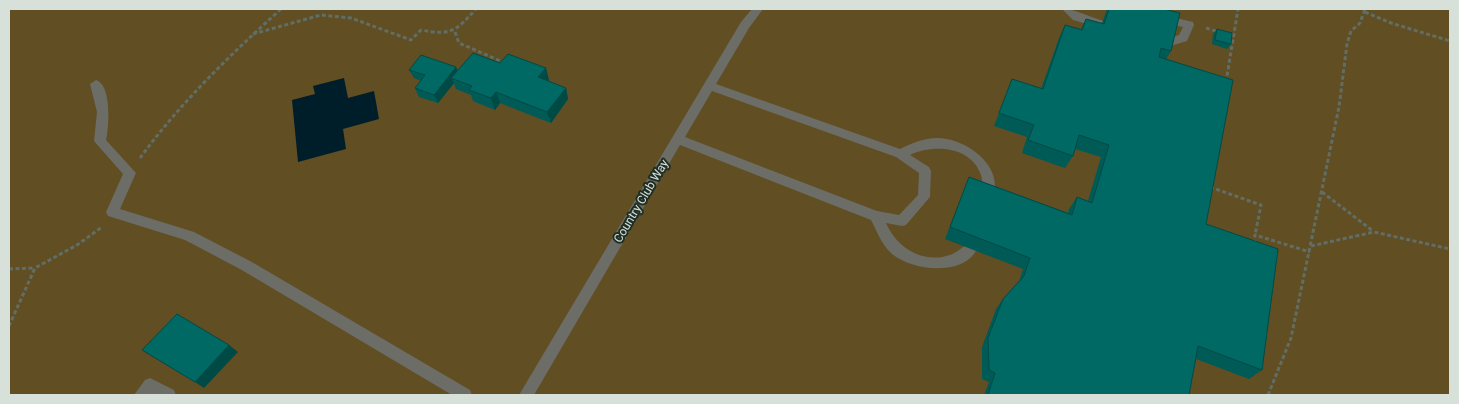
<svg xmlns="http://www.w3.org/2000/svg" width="1459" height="404" font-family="Roboto,sans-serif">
  <rect width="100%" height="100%" fill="#2a392f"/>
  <rect fill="#614e22" x="9" y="9" width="1441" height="386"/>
  <path fill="#001e29" d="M 344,78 L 348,98 L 374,91 L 379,119 L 343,129 L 346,149 L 298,162 L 292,100 L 315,94 L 313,86 Z"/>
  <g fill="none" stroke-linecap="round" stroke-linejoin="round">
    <g stroke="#616e65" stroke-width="3" stroke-dasharray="4 2.5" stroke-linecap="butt">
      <path d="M 1365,12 L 1391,23 L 1450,41"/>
      <path d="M 1206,28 L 1219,32"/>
      <path d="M 455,32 L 459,43 L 505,63"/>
      <path d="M 253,34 L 321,15 L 351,18 L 411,40 L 421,30 C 451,36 456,31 476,9"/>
      <path d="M 1226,82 L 1238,9"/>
      <path d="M 140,158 C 181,102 230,55 281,9"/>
      <path d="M 1210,187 L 1261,205 L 1255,235"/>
      <path d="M 1322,192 L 1373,231"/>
      <path d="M 1254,244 L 1255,235 L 1310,252"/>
      <path d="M 1311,246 L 1374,232 L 1450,249"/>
      <path d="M 9,269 L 35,268"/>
      <path d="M 9,326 L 35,268 L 77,245 L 102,227"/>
      <path d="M 1268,395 L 1291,338 L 1339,107 L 1347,44 L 1351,31 L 1360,23 L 1365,9"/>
    </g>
    <g fill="#6b6d66" fill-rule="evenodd">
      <path d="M 752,9 L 763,9 L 749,28 L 716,84 L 900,149 C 912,143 924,138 937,138 C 967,138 1008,168 991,202 L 987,203 L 983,202 C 979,194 984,184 981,175 C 971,146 933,144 910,155 L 929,167 L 931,171 L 930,197 L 906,225 L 902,226 L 886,223 C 897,248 922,264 950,255 C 958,252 963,246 971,243 L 976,245 L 977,249 C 964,277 910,271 891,253 C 881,244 877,231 871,220 L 680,145 L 534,395 L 519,395 L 741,22 ZM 712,91 L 896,157 L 919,173 L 918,195 L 899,215 L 877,211 L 685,137 Z"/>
      <path d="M 1062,9 C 1076,9 1089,17 1104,21 L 1105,24 L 1100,28 L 1073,20 Z"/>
      <path d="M 1163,15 L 1193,22 L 1194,25 L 1187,41 L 1167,47 L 1163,46 L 1162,43 L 1163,40 L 1179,35 L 1183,27 L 1159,22 L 1158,19 L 1159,16 Z"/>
      <path d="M 96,80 C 112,85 109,127 106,140 L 136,173 L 120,209 L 194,232 L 250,261 L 470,390 L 472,395 L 452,395 L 240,269 L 185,240 L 108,216 L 106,212 L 123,174 L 94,141 L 97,112 L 90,84 Z"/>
      <path d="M 150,378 L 174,390 L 176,395 L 152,394 L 150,395 L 134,395 L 145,380 Z"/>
    </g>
  </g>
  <g fill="#005a56">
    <path d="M 1107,9 L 1164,9 L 1171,51 L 1166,59 L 1206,224 L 1262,370 L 1249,379 L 1196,359 L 1189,395 L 984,395 L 989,382 L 982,379 L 982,347 L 996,309 L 1003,299 L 1019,282 L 1023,269 L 945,239 L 969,177 L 1068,213 L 1069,209 L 1077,197 L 1088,201 L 1101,157 L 1075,149 L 1073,156 L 1065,168 L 1022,153 L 1027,137 L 994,126 L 1012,79 L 1041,89 L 1059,38 L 1065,25 L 1081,29 L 1086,19 L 1102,23 Z"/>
    <path d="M 1217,29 L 1231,44 L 1227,49 L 1212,44 L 1213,34 Z"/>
    <path d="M 500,63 L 546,68 L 549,80 L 548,81 L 566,88 L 568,99 L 551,123 L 500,103 L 495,110 L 473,101 L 471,95 L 456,89 L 454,83 L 438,103 L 419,97 L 415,88 L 421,81 L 414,78 L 409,70 L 456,67 L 458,71 Z"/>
  </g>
  <g fill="#004a46">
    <path d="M 456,67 L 460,76 L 451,78 L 454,83 L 438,103 L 434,95 Z"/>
    <path d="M 546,68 L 549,80 L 541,89 L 538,77 Z"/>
    <path d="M 566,88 L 568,99 L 551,123 L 547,112 Z"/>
    <path d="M 496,92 L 500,103 L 495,110 L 491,98 Z"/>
    <path d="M 229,345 L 238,352 L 204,388 L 195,382 Z"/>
  </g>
  <g fill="#006964" stroke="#004a46">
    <path d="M 1109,9 L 1164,9 L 1180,13 L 1171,51 L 1161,48 L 1159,57 L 1233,80 L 1206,224 L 1278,249 L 1262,370 L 1198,346 L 1189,395 L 988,395 L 995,373 L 989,370 L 988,338 L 1003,299 L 1024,276 L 1030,258 L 950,227 L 969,177 L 1072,215 L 1077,197 L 1092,203 L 1109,145 L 1079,135 L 1073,156 L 1028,140 L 1034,125 L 999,113 L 1012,79 L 1043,89 L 1065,25 L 1082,30 L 1086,19 L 1104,24 Z"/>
    <path d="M 1217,29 L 1232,33 L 1231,44 L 1215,40 Z"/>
    <path d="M 473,53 L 500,63 L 508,54 L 546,68 L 538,77 L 566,88 L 547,112 L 496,92 L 491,98 L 469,90 L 472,86 L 451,78 Z"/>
    <path d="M 421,55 L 456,67 L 434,95 L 415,88 L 425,75 L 409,70 Z"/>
    <path d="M 177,314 L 229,345 L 195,382 L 142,350 Z"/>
  </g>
  <g text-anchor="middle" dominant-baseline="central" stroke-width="4" stroke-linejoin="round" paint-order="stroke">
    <g font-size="12" fill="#d7e0d9" stroke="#202f25">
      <text transform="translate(641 201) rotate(-59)">Country Club Way</text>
    </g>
  </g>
  <rect width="1459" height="404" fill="none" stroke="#d7e0d9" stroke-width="20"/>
</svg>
